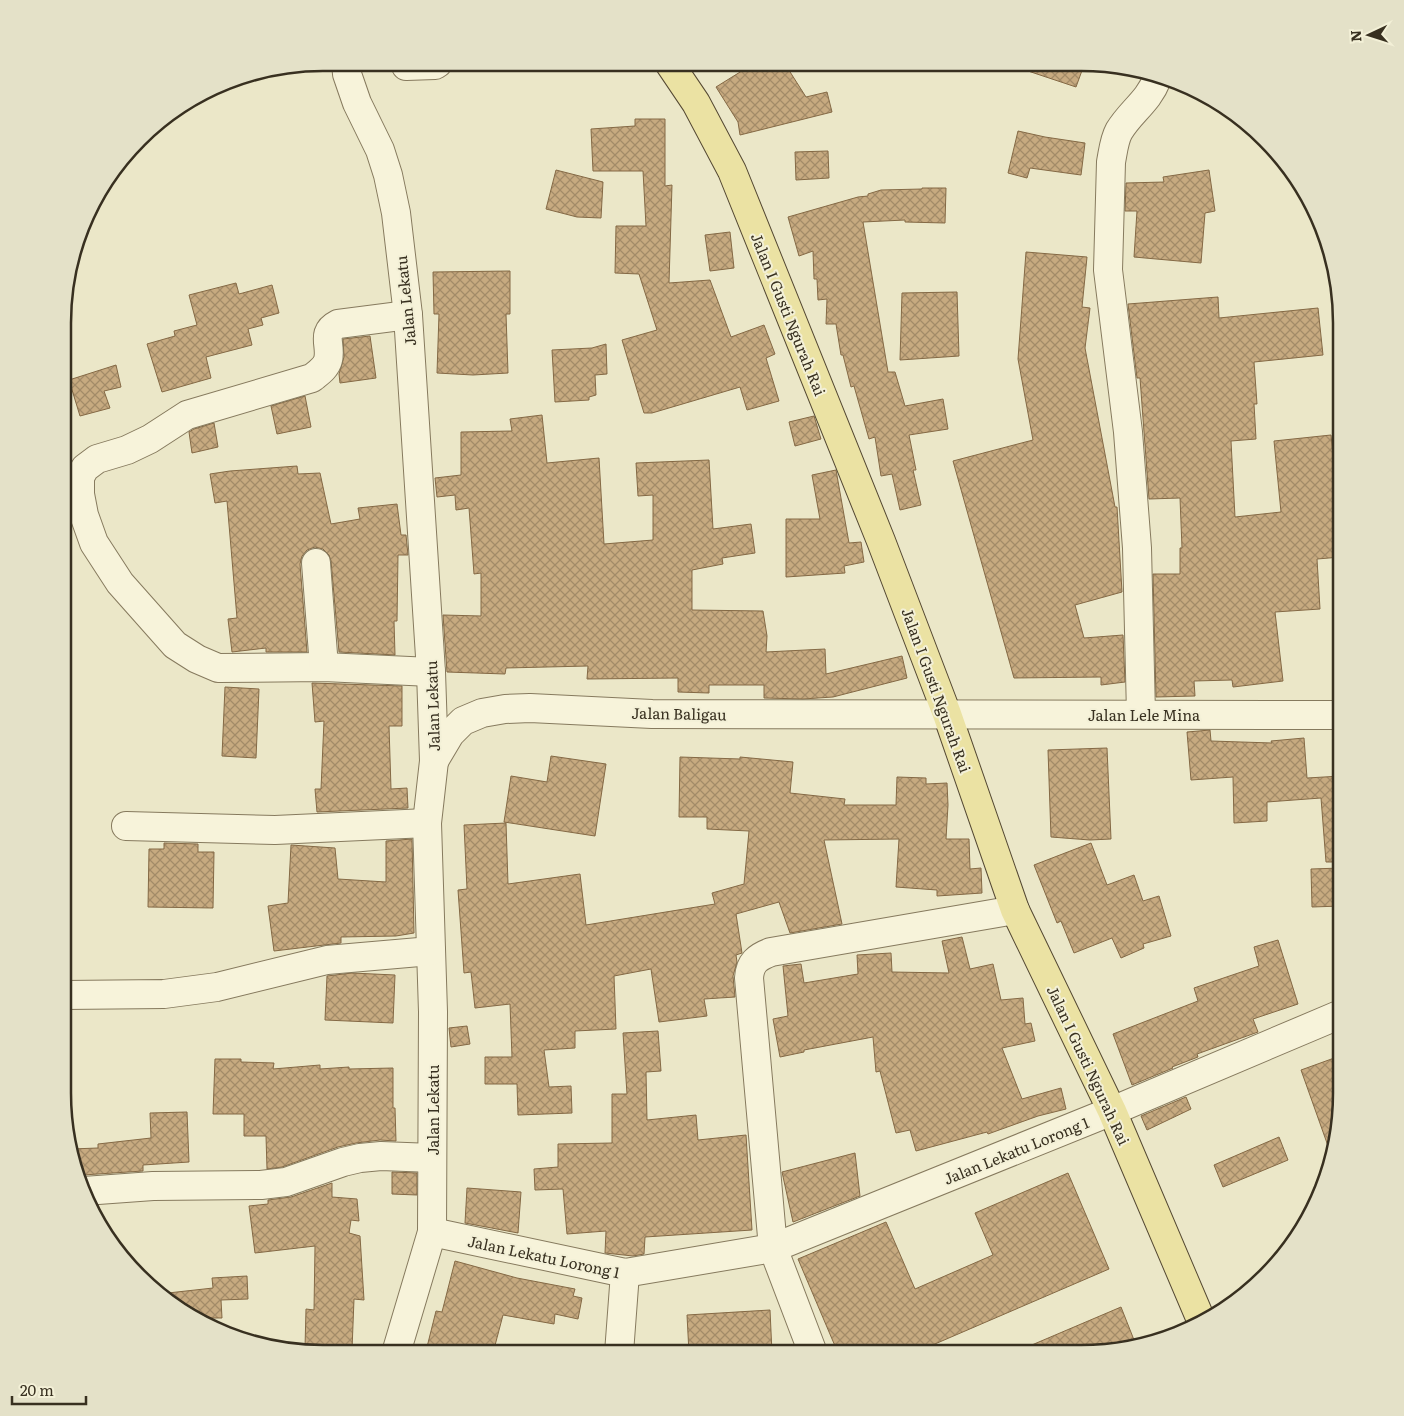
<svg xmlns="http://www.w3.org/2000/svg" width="1404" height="1416" font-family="Literata,serif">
  <defs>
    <pattern id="building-cross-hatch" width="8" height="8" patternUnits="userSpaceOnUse" patternTransform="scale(1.25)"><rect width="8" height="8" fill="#c7aa80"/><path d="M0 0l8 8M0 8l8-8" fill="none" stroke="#a38b68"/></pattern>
  </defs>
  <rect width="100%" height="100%" fill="#ebe7c8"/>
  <g fill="url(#building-cross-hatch)" stroke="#846945">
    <path d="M 753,64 L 785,64 L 806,97 L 827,92 L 832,112 L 740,135 L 738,122 L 716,87 Z"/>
    <path d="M 1020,64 L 1064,65 L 1084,65 L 1076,87 L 1019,68 Z"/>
    <path d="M 635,119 L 665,119 L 665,186 L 672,185 L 669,283 L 710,280 L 731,337 L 764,325 L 775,354 L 766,358 L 779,401 L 747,410 L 740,387 L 652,413 L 644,413 L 622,340 L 657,330 L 639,274 L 615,273 L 616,226 L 646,226 L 643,171 L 593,171 L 591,129 L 635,126 Z"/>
    <path d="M 1018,131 L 1045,137 L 1085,143 L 1081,175 L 1030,168 L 1027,178 L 1008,173 Z"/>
    <path d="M 828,151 L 829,178 L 796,180 L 795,152 Z"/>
    <path d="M 556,170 L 603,182 L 601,218 L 577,217 L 546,209 Z"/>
    <path d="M 1209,170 L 1215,211 L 1205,213 L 1201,263 L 1134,257 L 1137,211 L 1125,211 L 1126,183 L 1164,182 L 1163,177 Z"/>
    <path d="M 922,188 L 946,188 L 945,223 L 905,222 L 905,220 L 863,222 L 888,372 L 895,372 L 905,406 L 943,399 L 948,429 L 909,435 L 916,470 L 913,470 L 921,505 L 900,510 L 892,474 L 881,476 L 875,437 L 869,439 L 854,386 L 851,387 L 843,355 L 841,355 L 836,324 L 826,324 L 827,299 L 818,300 L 817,279 L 814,279 L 813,251 L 799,256 L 788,217 L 858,197 L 868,196 L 868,194 L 881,190 L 922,189 Z"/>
    <path d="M 730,232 L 734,268 L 710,271 L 705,235 Z"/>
    <path d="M 1026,252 L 1087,257 L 1082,307 L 1090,308 L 1085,348 L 1115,507 L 1117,507 L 1122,592 L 1075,605 L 1084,638 L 1123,635 L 1125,682 L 1101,685 L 1101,677 L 1014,678 L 953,461 L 1033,440 L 1018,359 Z"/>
    <path d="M 510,271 L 510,314 L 506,314 L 508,373 L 473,375 L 437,373 L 439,314 L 434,314 L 433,272 Z"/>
    <path d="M 236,283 L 239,294 L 272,285 L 279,313 L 261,318 L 263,325 L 248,329 L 252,345 L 206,357 L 211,378 L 162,392 L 147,344 L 175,336 L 174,331 L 197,325 L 189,295 Z"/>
    <path d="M 957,292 L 959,356 L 900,360 L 902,293 Z"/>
    <path d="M 1218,297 L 1219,318 L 1318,308 L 1323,355 L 1254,362 L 1257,404 L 1254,404 L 1256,439 L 1231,441 L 1235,517 L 1281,512 L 1274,441 L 1331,435 L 1338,505 L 1341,505 L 1341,557 L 1317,559 L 1320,609 L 1275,612 L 1283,681 L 1233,687 L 1232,680 L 1194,681 L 1195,696 L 1156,697 L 1153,574 L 1180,574 L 1180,548 L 1182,548 L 1180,498 L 1149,499 L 1140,378 L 1137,378 L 1128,304 Z"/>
    <path d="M 370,336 L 376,378 L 340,383 L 339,374 L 344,357 L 343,339 Z"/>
    <path d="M 606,344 L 607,374 L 595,375 L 596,395 L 589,397 L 589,400 L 555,402 L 552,350 L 592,348 Z"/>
    <path d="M 116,365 L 121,387 L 104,391 L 110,408 L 80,416 L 69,380 Z"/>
    <path d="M 305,396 L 311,427 L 277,434 L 271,406 Z"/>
    <path d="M 542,415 L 547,463 L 599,458 L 604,544 L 653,540 L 653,495 L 638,496 L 636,463 L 709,460 L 713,529 L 751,524 L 755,553 L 722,558 L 723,564 L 692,570 L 692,610 L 763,611 L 767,636 L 766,652 L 825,649 L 826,674 L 902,656 L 907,678 L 833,697 L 803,699 L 764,698 L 764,685 L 709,685 L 709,693 L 678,692 L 678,678 L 587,679 L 588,666 L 506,668 L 505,674 L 447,672 L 443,615 L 481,616 L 481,573 L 474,574 L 469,508 L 456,510 L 455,495 L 437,497 L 435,478 L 461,475 L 461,432 L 512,431 L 510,419 Z"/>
    <path d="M 814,416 L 821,439 L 795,446 L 789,422 Z"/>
    <path d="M 214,423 L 218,447 L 192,453 L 189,432 L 194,429 Z"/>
    <path d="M 297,466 L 298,474 L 320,473 L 331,524 L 360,519 L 358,508 L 397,504 L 401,535 L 406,535 L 408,555 L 398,555 L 397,621 L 394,621 L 395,655 L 339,652 L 331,561 L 329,555 L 323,549 L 315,547 L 307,550 L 302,556 L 300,564 L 307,652 L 266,652 L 266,648 L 232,652 L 228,619 L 237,618 L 227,501 L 215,503 L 210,474 L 230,471 Z"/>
    <path d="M 836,470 L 849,543 L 861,542 L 864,562 L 844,566 L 845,573 L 786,577 L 786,519 L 820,519 L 812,475 Z"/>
    <path d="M 312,683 L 402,686 L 402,726 L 389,726 L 391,789 L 407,788 L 408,808 L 317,812 L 315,789 L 321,789 L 324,721 L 315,722 Z"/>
    <path d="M 225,687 L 259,689 L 256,758 L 222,756 Z"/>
    <path d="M 1210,730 L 1211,741 L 1272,743 L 1271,741 L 1304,738 L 1307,778 L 1341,776 L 1341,862 L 1326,862 L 1321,798 L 1267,802 L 1267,821 L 1234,823 L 1233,777 L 1191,780 L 1187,732 Z"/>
    <path d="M 1107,748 L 1111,839 L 1090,840 L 1051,837 L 1048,750 Z"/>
    <path d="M 551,756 L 606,764 L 595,836 L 504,822 L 511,776 L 547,782 Z"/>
    <path d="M 680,757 L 740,759 L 740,757 L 793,762 L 790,793 L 845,799 L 844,805 L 896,805 L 897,777 L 926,778 L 926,784 L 947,783 L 948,805 L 946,839 L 969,839 L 970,869 L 981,868 L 982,893 L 937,896 L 937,890 L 896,887 L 899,839 L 824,840 L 842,924 L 790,933 L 779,902 L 736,914 L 742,953 L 736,955 L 737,962 L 733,976 L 735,997 L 704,999 L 707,1016 L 659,1022 L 651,969 L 614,976 L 616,1029 L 575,1031 L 575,1048 L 544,1050 L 549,1087 L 571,1086 L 572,1113 L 518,1115 L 517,1084 L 485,1084 L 485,1057 L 512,1057 L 510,1004 L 475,1008 L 471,972 L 464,973 L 458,890 L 467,889 L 464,825 L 506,823 L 508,884 L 580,874 L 586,925 L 715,904 L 712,893 L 744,884 L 749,831 L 707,829 L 707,817 L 679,817 Z"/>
    <path d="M 412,839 L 414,933 L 396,936 L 341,937 L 341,943 L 274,951 L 268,906 L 288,903 L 291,845 L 335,848 L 338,879 L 386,882 L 386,841 Z"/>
    <path d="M 164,843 L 198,844 L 198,852 L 214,852 L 213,908 L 148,907 L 149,849 L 164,849 Z"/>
    <path d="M 1091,843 L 1107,885 L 1134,875 L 1143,901 L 1159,896 L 1171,936 L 1143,944 L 1144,948 L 1121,958 L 1112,938 L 1074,953 L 1061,921 L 1057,923 L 1034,865 Z"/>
    <path d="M 1341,868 L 1341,906 L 1312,907 L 1311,869 Z"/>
    <path d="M 962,937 L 970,969 L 993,964 L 1001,1000 L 1023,998 L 1025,1024 L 1031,1023 L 1035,1041 L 1002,1048 L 1022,1099 L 1061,1088 L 1066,1109 L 1038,1116 L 988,1134 L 987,1132 L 916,1151 L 910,1130 L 896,1133 L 880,1071 L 876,1072 L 873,1037 L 804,1050 L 804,1052 L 780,1057 L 773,1019 L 788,1016 L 783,966 L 801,964 L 804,983 L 858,974 L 857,955 L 891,953 L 892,972 L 949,973 L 942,941 Z"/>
    <path d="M 1278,940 L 1298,1004 L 1253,1019 L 1258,1032 L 1197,1054 L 1198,1057 L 1172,1067 L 1173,1068 L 1132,1085 L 1113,1034 L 1198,1001 L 1194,988 L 1259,966 L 1254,947 Z"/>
    <path d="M 352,973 L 395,975 L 393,1023 L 325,1020 L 327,976 Z"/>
    <path d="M 467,1026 L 470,1044 L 451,1047 L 449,1028 Z"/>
    <path d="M 658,1031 L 661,1071 L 646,1072 L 647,1120 L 696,1115 L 698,1140 L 746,1135 L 752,1230 L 645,1237 L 644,1254 L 633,1256 L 605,1253 L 606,1231 L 567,1234 L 563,1189 L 535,1190 L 534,1169 L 558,1167 L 558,1144 L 612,1143 L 612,1094 L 627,1094 L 623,1033 Z"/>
    <path d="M 1337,1057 L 1341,1067 L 1341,1109 L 1333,1160 L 1301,1070 Z"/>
    <path d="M 215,1059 L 241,1059 L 241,1062 L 274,1063 L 273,1069 L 320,1065 L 320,1069 L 349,1067 L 349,1069 L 393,1068 L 393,1108 L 395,1108 L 396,1141 L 380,1140 L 356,1143 L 338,1147 L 282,1167 L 267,1169 L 266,1136 L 244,1136 L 244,1114 L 213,1114 Z"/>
    <path d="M 1186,1097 L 1191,1109 L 1147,1130 L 1141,1116 Z"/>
    <path d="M 187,1112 L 189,1162 L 143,1165 L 143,1171 L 83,1175 L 77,1177 L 71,1149 L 98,1148 L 98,1144 L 151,1138 L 150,1113 Z"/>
    <path d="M 1279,1137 L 1288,1160 L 1223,1187 L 1214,1165 Z"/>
    <path d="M 855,1153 L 860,1196 L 793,1222 L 782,1172 Z"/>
    <path d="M 392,1172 L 417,1173 L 417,1195 L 392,1194 Z"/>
    <path d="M 1068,1173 L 1109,1269 L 914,1353 L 838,1353 L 798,1259 L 886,1222 L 915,1289 L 993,1255 L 975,1213 Z"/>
    <path d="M 332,1183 L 332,1197 L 357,1199 L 359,1221 L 351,1220 L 349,1233 L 360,1236 L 364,1300 L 354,1299 L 352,1350 L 305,1348 L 306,1309 L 314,1310 L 315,1246 L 255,1253 L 249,1206 L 268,1204 L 268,1200 L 291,1197 Z"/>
    <path d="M 467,1188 L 521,1192 L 518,1233 L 465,1223 Z"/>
    <path d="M 455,1261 L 517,1278 L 575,1289 L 573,1296 L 582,1298 L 578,1319 L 555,1314 L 554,1324 L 503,1315 L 493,1353 L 451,1353 L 427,1347 L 436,1311 L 442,1312 Z"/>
    <path d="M 247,1276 L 248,1299 L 221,1300 L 222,1318 L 196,1318 L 159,1294 L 213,1288 L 212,1278 Z"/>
    <path d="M 1121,1307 L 1136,1345 L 1097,1353 L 1013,1353 Z"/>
    <path d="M 770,1310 L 772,1353 L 689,1353 L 687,1315 Z"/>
  </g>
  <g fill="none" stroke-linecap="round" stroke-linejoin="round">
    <g stroke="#867a5e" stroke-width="30">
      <g id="minor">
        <path d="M 346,63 L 347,74 L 357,103 L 380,150 L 388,175 L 396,213 L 408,315 L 431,672 L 434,761 L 427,823 L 433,1012 L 432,1232 L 396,1353"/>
        <path d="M 406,66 L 435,65 L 438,63"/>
        <path d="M 408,315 L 338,324 C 320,333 332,345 328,360 C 326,368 318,373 312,378 L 187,415 L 150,439 L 127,450 L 97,459 L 85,468 L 80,477 L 80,494 L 84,515 L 94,543 L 120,583 L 175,645 L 197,659 L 218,668 L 324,667 L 431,672"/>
        <path d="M 316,563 L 324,667"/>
        <path d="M 1141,714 L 1137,548 L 1128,432 L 1108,270 L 1111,162 C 1113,152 1114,140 1119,131 C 1131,111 1148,102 1157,79"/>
        <path d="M 434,761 L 450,734 L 463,721 L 482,713 L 505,709 L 530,708 L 652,714 L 1341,715"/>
        <path d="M 126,826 L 275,830 L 427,823"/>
        <path d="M 64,995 L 164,994 L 217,987 L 327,960 L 431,951"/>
        <path d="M 84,1191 L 153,1186 L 261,1185 L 286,1182 L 343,1162 L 360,1158 L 381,1156 L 432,1158"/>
        <path d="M 432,1232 L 625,1273 L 773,1248 L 1112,1111 L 1341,1014"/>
        <path d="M 619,1353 L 625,1273"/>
        <path d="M 813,1353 L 773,1248 L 749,978 C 750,963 757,957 771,952 L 1015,910"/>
      </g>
    </g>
    <g stroke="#544832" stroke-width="30">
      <path id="major" d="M 669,63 L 696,103 L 732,171 L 881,541 L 947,714 L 1015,910 L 1112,1111 L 1201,1320"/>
    </g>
    <use href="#minor" stroke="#f7f3da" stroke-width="28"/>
    <use href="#major" stroke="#ebe2a3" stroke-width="28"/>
  </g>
  <g text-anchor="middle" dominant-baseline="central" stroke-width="4" stroke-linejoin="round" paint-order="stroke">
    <g font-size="15" fill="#383020" stroke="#f3f0d7">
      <text transform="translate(405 301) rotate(-96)">Jalan Lekatu</text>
      <text transform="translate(789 314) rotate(68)">Jalan I Gusti Ngurah Rai</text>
      <text transform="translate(937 690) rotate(70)">Jalan I Gusti Ngurah Rai</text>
      <text transform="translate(432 706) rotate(-92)">Jalan Lekatu</text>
      <text transform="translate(679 713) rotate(1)">Jalan Baligau</text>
      <text x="1144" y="714">Jalan Lele Mina</text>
      <text transform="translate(1089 1065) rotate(65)">Jalan I Gusti Ngurah Rai</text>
      <text transform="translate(432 1110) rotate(-90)">Jalan Lekatu</text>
      <text transform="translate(1016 1150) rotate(-22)">Jalan Lekatu Lorong 1</text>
      <text transform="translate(544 1256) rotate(12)">Jalan Lekatu Lorong 1</text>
    </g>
  </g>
  <path d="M0 0H1404V1416H0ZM323 71H1081A252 252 0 0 1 1333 323V1093A252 252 0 0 1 1081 1345H323A252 252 0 0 1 71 1093V323A252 252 0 0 1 323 71Z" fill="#e4e1c8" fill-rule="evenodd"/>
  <path fill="none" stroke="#383020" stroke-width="2.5" d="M323 71H1081A252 252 0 0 1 1333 323V1093A252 252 0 0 1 1081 1345H323A252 252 0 0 1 71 1093V323A252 252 0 0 1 323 71Z"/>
  <g transform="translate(1369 35) rotate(266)" stroke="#f3f0d7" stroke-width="4" paint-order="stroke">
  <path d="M0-4L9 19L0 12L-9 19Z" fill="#383020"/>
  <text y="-8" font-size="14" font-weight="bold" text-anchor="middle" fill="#383020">N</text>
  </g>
  <path d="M12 1396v8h74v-8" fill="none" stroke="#383020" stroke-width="2.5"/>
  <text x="20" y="1396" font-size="15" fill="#383020" stroke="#f3f0d7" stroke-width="4" paint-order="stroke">20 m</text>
</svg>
